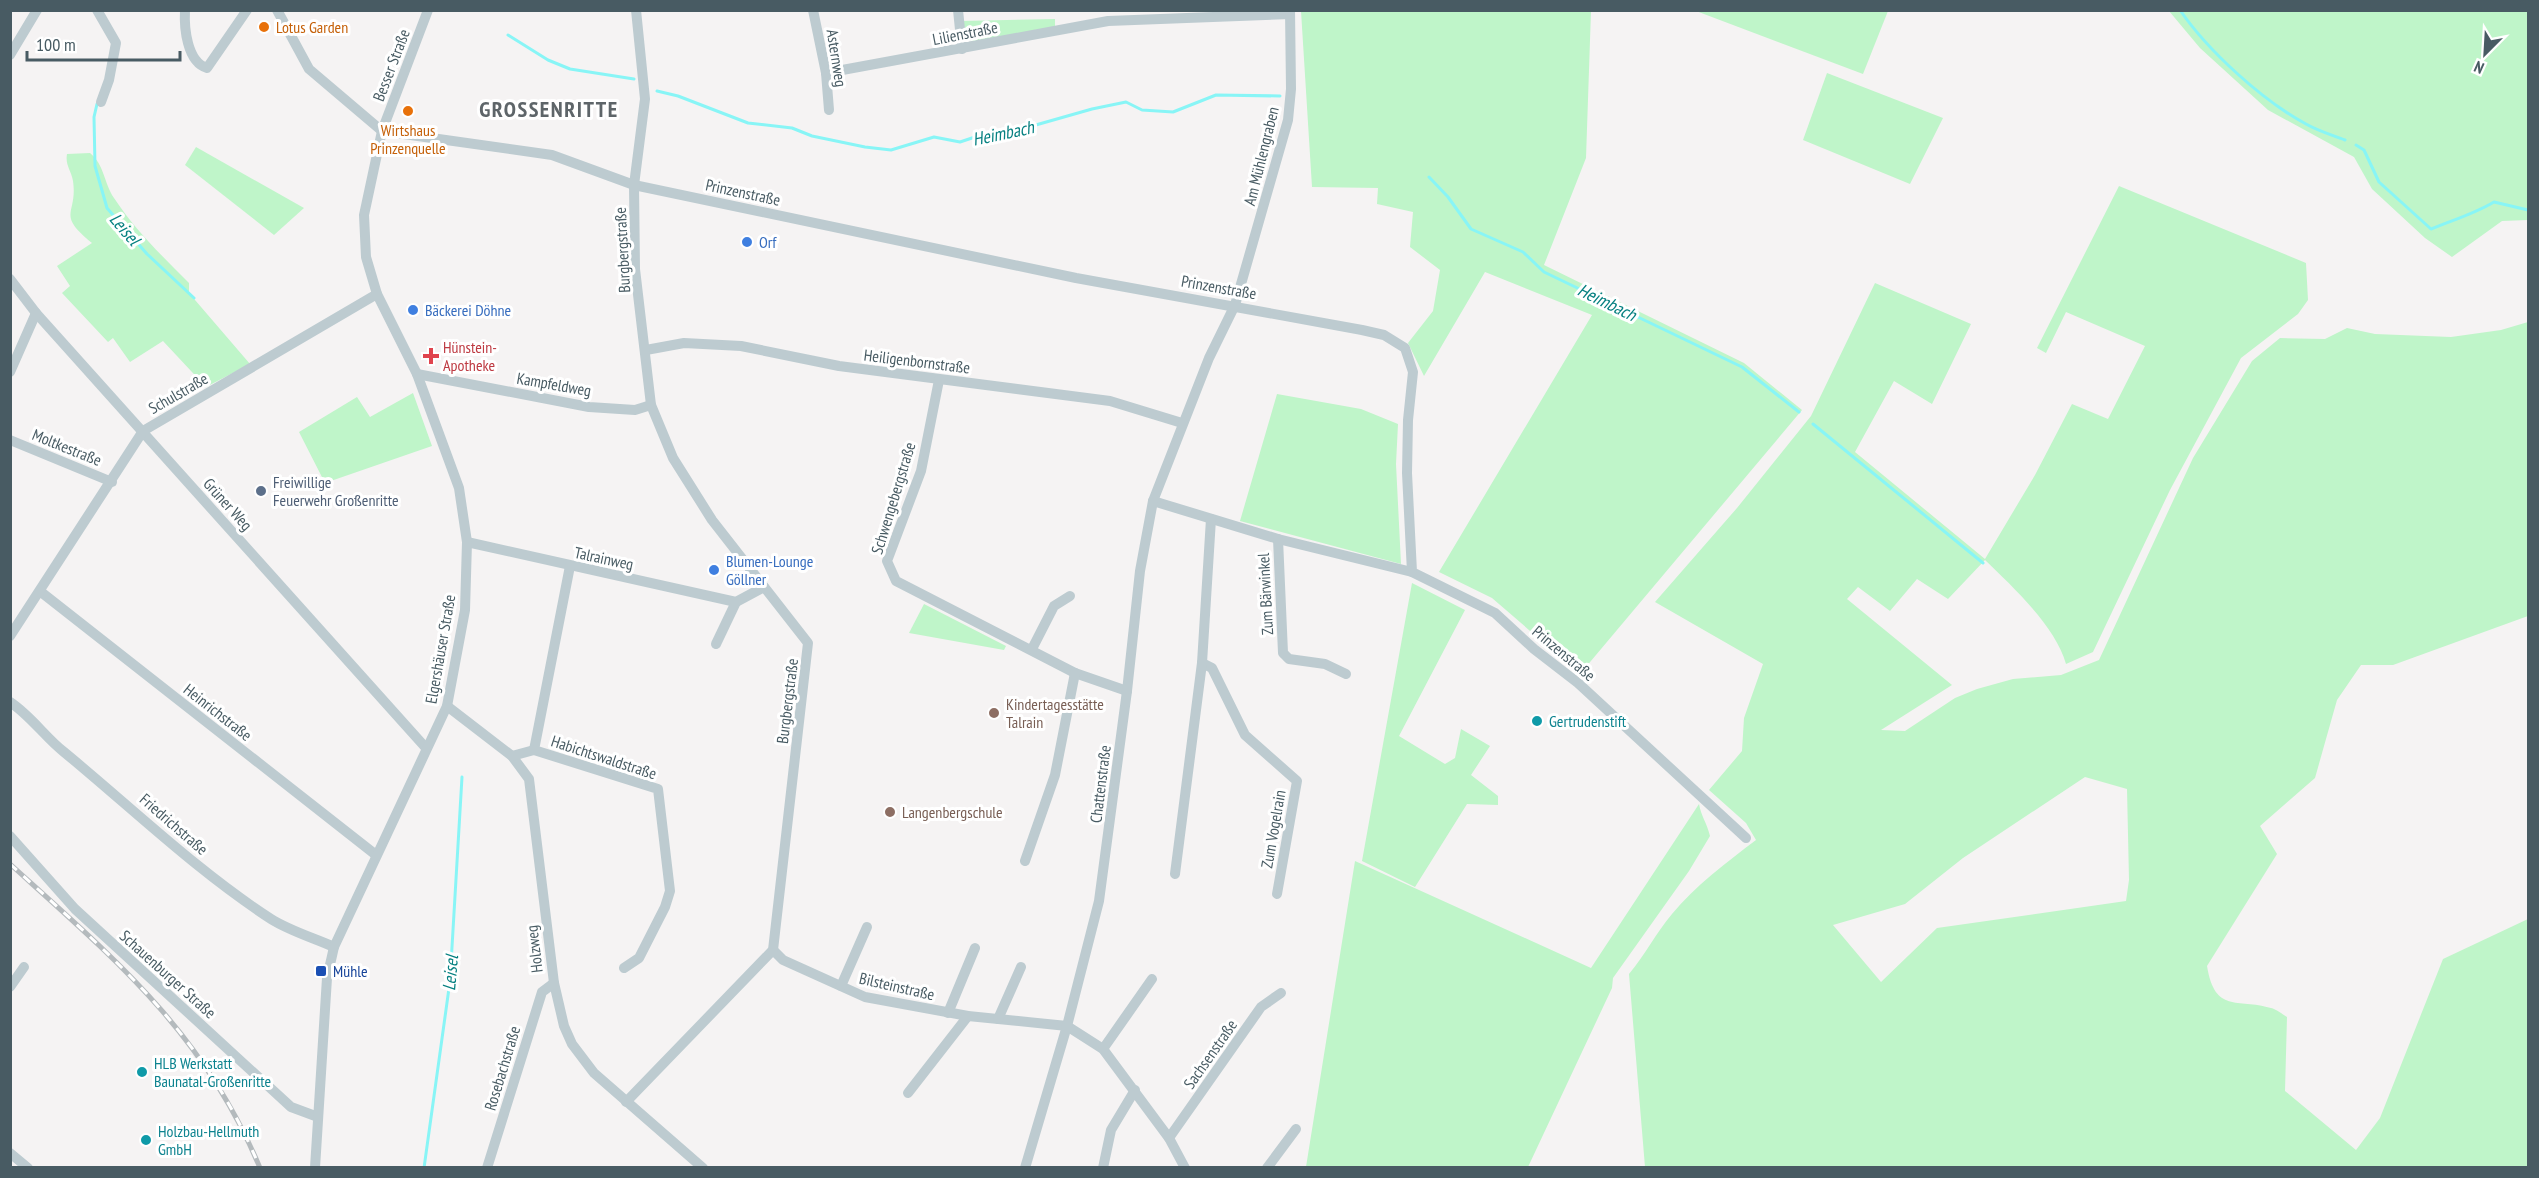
<svg xmlns="http://www.w3.org/2000/svg" width="2539" height="1178" font-family="'PT Sans Narrow',sans-serif">
  <rect width="100%" height="100%" fill="#f5f3f3"/>
  <g fill="#bff5c9" fill-rule="evenodd">
    <path d="M 1301,11 L 1591,11 L 1586,158 L 1544,265 L 1744,363 L 1802,410 L 1580,674 L 1492,598 L 1439,572 L 1592,315 L 1485,272 L 1424,376 L 1408,343 L 1433,311 L 1440,270 L 1410,247 L 1413,212 L 1377,204 L 1378,188 L 1312,187 Z"/>
    <path d="M 1696,11 L 1888,11 L 1863,74 Z"/>
    <path d="M 2169,11 L 2528,11 L 2528,220 L 2502,221 L 2452,257 L 2425,238 L 2372,189 L 2354,157 L 2268,110 L 2200,48 Z"/>
    <path d="M 1055,19 L 1055,28 L 974,42 L 964,39 L 961,21 Z"/>
    <path d="M 1827,73 L 1943,118 L 1910,184 L 1803,140 Z"/>
    <path d="M 196,147 L 304,208 L 274,235 L 185,165 Z"/>
    <path d="M 90,153 C 104,164 104,183 114,198 C 135,230 162,256 189,283 L 189,293 L 250,364 L 206,387 L 163,341 L 130,362 L 113,338 L 108,342 L 62,293 L 70,286 L 57,266 L 92,243 C 55,213 78,215 73,181 C 71,170 65,165 67,154 Z"/>
    <path d="M 2119,186 L 2306,263 L 2308,300 L 2298,314 L 2241,358 L 2170,490 L 2093,652 L 2066,664 C 2056,627 2012,586 1985,560 L 1948,599 L 1917,579 L 1890,611 L 1858,587 L 1847,599 L 1952,685 L 1881,730 L 1905,731 L 1955,698 L 1977,689 L 2013,679 L 2061,675 L 2099,660 L 2193,458 L 2252,361 L 2280,338 L 2325,339 L 2347,328 L 2375,334 L 2451,337 L 2501,330 L 2528,322 L 2528,616 L 2393,665 L 2361,665 L 2337,700 L 2315,778 L 2260,826 L 2277,854 L 2207,966 C 2215,1014 2237,998 2271,1008 C 2276,1009 2282,1014 2287,1017 L 2285,1091 L 2356,1150 L 2380,1118 L 2443,959 L 2528,919 L 2528,1167 L 1645,1167 L 1629,974 C 1645,955 1656,933 1672,914 C 1695,886 1727,862 1756,840 L 1746,823 L 1709,790 L 1742,751 L 1744,718 L 1763,664 L 1655,602 L 1737,508 L 1811,416 L 1875,283 L 1971,324 L 1932,404 L 1894,381 L 1855,452 L 1985,559 L 2035,475 L 2072,404 L 2108,419 L 2145,346 L 2066,312 L 2046,353 L 2037,348 ZM 2085,777 L 2127,789 L 2129,880 L 2126,901 L 1937,928 L 1881,982 L 1833,925 L 1905,904 L 1963,858 Z"/>
    <path d="M 413,393 L 432,446 L 325,483 L 299,432 L 357,397 L 370,417 Z"/>
    <path d="M 1277,394 L 1361,409 L 1398,424 L 1396,464 L 1401,564 L 1240,521 Z"/>
    <path d="M 1412,583 L 1465,610 L 1399,736 L 1445,764 L 1455,758 L 1461,729 L 1490,746 L 1471,775 L 1498,796 L 1498,805 L 1467,804 L 1415,887 L 1362,861 Z"/>
    <path d="M 924,604 L 1006,646 L 1004,650 L 909,633 Z"/>
    <path d="M 1699,804 C 1701,816 1707,823 1710,836 L 1689,871 L 1613,978 L 1612,988 L 1528,1167 L 1306,1167 L 1355,861 L 1591,968 Z"/>
  </g>
  <g fill="none" stroke-linecap="round" stroke-linejoin="round">
    <g stroke="#88f5f6" stroke-width="3">
      <path d="M 2180,10 C 2208,51 2263,101 2306,124 C 2318,131 2332,135 2345,140"/>
      <path d="M 508,35 L 548,60 L 570,69 L 634,79"/>
      <path d="M 657,91 L 678,96 L 748,123 L 792,128 L 812,136 L 865,147 L 891,150 L 934,137 L 960,142 L 984,134 L 997,136 L 1092,109 L 1126,102 L 1142,110 L 1173,112 L 1216,95 L 1280,96"/>
      <path d="M 97,104 L 94,117 L 95,166 L 107,208 L 147,254 L 194,298"/>
      <path d="M 2356,145 L 2364,150 L 2379,182 L 2431,229 C 2453,220 2474,214 2494,202 L 2528,210"/>
      <path d="M 1429,177 L 1448,197 L 1471,229 L 1523,252 L 1544,272 L 1742,367 L 1799,412"/>
      <path d="M 1813,424 L 1983,563"/>
      <path d="M 424,1168 L 450,981 L 462,777"/>
    </g>
    <g stroke="#bdcbd0" stroke-width="10">
      <path d="M 97,10 L 116,43 L 109,80 L 101,102"/>
      <path d="M 185,10 C 184,28 187,62 207,68 L 247,10"/>
      <path d="M 277,10 L 309,69 L 382,131"/>
      <path d="M 813,10 L 826,73 L 829,110"/>
      <path d="M 958,10 L 962,49"/>
      <path d="M 10,55 L 37,10"/>
      <path d="M 826,73 L 1108,21 L 1290,14"/>
      <path d="M 382,131 L 552,155 L 634,185 L 1076,278 L 1362,330 L 1384,335 L 1405,348 L 1413,372 L 1408,420 L 1407,473 L 1412,572 L 1495,613 L 1534,649 L 1578,683 L 1746,838"/>
      <path d="M 10,279 L 36,313 L 426,748"/>
      <path d="M 646,350 L 684,343 L 741,346 L 839,366 L 1110,401 L 1182,423"/>
      <path d="M 10,372 L 36,313"/>
      <path d="M 417,374 L 589,407 L 635,410 L 651,405"/>
      <path d="M 939,380 L 921,471 L 887,561 L 896,581 L 1075,673 L 1127,691"/>
      <path d="M 10,440 L 112,482"/>
      <path d="M 1153,501 L 1278,539 L 1412,572"/>
      <path d="M 1278,539 L 1283,653 L 1289,659 L 1325,664 L 1346,674"/>
      <path d="M 467,542 L 736,602 L 764,587"/>
      <path d="M 570,566 L 534,750 L 658,789 L 670,891 L 665,907 L 639,958 L 624,968"/>
      <path d="M 41,592 L 376,855"/>
      <path d="M 10,636 L 143,431 L 377,294"/>
      <path d="M 716,644 L 736,602"/>
      <path d="M 1032,649 L 1054,606 L 1070,596"/>
      <path d="M 1202,663 L 1212,668 L 1245,735 L 1297,781 L 1277,894"/>
      <path d="M 10,702 C 31,716 45,737 64,752 C 132,808 197,871 271,919 C 290,931 314,938 334,947"/>
      <path d="M 447,706 L 512,756 L 529,779 L 554,983 L 564,1026 L 572,1044 L 594,1073 L 703,1168"/>
      <path d="M 512,756 L 534,750"/>
      <path d="M 10,836 L 75,909 L 291,1107 L 318,1117"/>
      <path d="M 1025,861 L 1055,775 L 1075,673"/>
      <path d="M 1175,874 L 1202,663 L 1211,519"/>
      <path d="M 773,950 L 783,960 L 865,997 L 968,1016 L 1067,1026 L 1103,1049 L 1169,1138 L 1185,1168"/>
      <path d="M 841,986 L 867,927"/>
      <path d="M 10,987 L 24,967"/>
      <path d="M 948,1013 L 975,948"/>
      <path d="M 998,1019 L 1021,967"/>
      <path d="M 1103,1049 L 1152,979"/>
      <path d="M 908,1093 L 968,1016"/>
      <path d="M 626,1102 L 773,950 L 808,643 L 712,520 L 673,458 L 651,405 L 635,269 L 634,185 L 645,99 L 636,10"/>
      <path d="M 1169,1138 L 1261,1007 L 1281,993"/>
      <path d="M 10,1153 L 28,1168"/>
      <path d="M 315,1168 L 327,978 L 334,947 L 447,706 L 465,610 L 467,542 L 459,488 L 417,374 L 377,294 L 366,257 L 364,215 L 382,131 L 428,10"/>
      <path d="M 487,1168 L 542,992 L 554,983"/>
      <path d="M 1025,1168 L 1067,1026 L 1099,901 L 1127,691 L 1140,571 L 1153,501 L 1209,358 L 1235,305 L 1288,120 L 1291,89 L 1290,10"/>
      <path d="M 1103,1168 L 1111,1130 L 1135,1090"/>
      <path d="M 1267,1168 L 1296,1129"/>
    </g>
    <g stroke="#b4babd" stroke-width="5">
      <path id="rail" d="M 10,864 C 115,959 204,1033 260,1168"/>
    </g>
    <use href="#rail" stroke="#fff" stroke-width="3" stroke-dasharray="9" stroke-linecap="butt"/>
  </g>
  <g fill="#e8710a" stroke="#fff" stroke-width="2">
    <circle cx="264" cy="27" r="6"/>
    <circle cx="408" cy="111" r="6"/>
  </g>
  <g fill="#3f7fe0" stroke="#fff" stroke-width="2">
    <circle cx="747" cy="242" r="6"/>
    <circle cx="413" cy="310" r="6"/>
    <circle cx="714" cy="570" r="6"/>
  </g>
  <path fill="#e0444e" stroke="#fff" stroke-width="2" d="M428 347h6v6h6v6h-6v6h-6v-6h-6v-6h6z"/>
  <circle fill="#5c6f8a" stroke="#fff" stroke-width="2" cx="261" cy="491" r="6"/>
  <g fill="#8d6e63" stroke="#fff" stroke-width="2">
    <circle cx="994" cy="713" r="6"/>
    <circle cx="890" cy="812" r="6"/>
  </g>
  <g fill="#0f9aa8" stroke="#fff" stroke-width="2">
    <circle cx="1537" cy="721" r="6"/>
    <circle cx="142" cy="1072" r="6"/>
    <circle cx="146" cy="1140" r="6"/>
  </g>
  <rect fill="#1a4fb4" stroke="#fff" stroke-width="2" x="315" y="965" width="12" height="12" rx="3"/>
  <g text-anchor="middle" dominant-baseline="central" stroke-width="6" stroke-linejoin="round" paint-order="stroke">
    <g font-size="16" fill="#c56008" stroke="#fff" text-anchor="start">
      <text x="276" y="27">Lotus Garden</text>
      <text x="408" y="130" text-anchor="middle">Wirtshaus<tspan x="408" dy="18">Prinzenquelle</tspan></text>
    </g>
    <g font-size="16" fill="#485b63" stroke="#fff">
      <text transform="translate(965 33) rotate(-11)">Lilienstraße</text>
      <text transform="translate(837 58) rotate(81)">Asternweg</text>
      <text transform="translate(391 65) rotate(-69)">Besser Straße</text>
      <text transform="translate(1261 156) rotate(-76)">Am Mühlengraben</text>
      <text transform="translate(743 192) rotate(12)">Prinzenstraße</text>
      <text transform="translate(622 250) rotate(-93)">Burgbergstraße</text>
      <text transform="translate(1219 287) rotate(10)">Prinzenstraße</text>
      <text transform="translate(917 361) rotate(7)">Heiligenbornstraße</text>
      <text transform="translate(554 384) rotate(10)">Kampfeldweg</text>
      <text transform="translate(178 393) rotate(-30)">Schulstraße</text>
      <text transform="translate(67 447) rotate(22)">Moltkestraße</text>
      <text transform="translate(893 498) rotate(-73)">Schwengebergstraße</text>
      <text transform="translate(228 504) rotate(48)">Grüner Weg</text>
      <text transform="translate(604 558) rotate(12)">Talrainweg</text>
      <text transform="translate(1265 594) rotate(-93)">Zum Bärwinkel</text>
      <text transform="translate(440 649) rotate(-80)">Elgershäuser Straße</text>
      <text transform="translate(1564 653) rotate(40)">Prinzenstraße</text>
      <text transform="translate(787 701) rotate(-83)">Burgbergstraße</text>
      <text transform="translate(218 712) rotate(38)">Heinrichstraße</text>
      <text transform="translate(604 757) rotate(18)">Habichtswaldstraße</text>
      <text transform="translate(1100 784) rotate(-83)">Chattenstraße</text>
      <text transform="translate(174 824) rotate(41)">Friedrichstraße</text>
      <text transform="translate(1273 829) rotate(-80)">Zum Vogelrain</text>
      <text transform="translate(534 949) rotate(-97)">Holzweg</text>
      <text transform="translate(168 974) rotate(42)">Schauenburger Straße</text>
      <text transform="translate(897 986) rotate(13)">Bilsteinstraße</text>
      <text transform="translate(1210 1054) rotate(-55)">Sachsenstraße</text>
      <text transform="translate(502 1068) rotate(-73)">Rosebachstraße</text>
    </g>
    <g font-size="16" fill="#366cbe" stroke="#fff" text-anchor="start">
      <text x="759" y="242">Orf</text>
      <text x="425" y="310">Bäckerei Döhne</text>
      <text x="726" y="561">Blumen-Lounge<tspan x="726" dy="18">Göllner</tspan></text>
    </g>
    <g font-size="16" fill="#be3a42" stroke="#fff" text-anchor="start">
      <text x="443" y="347">Hünstein-<tspan x="443" dy="18">Apotheke</tspan></text>
    </g>
    <g font-size="16" fill="#4e5e75" stroke="#fff" text-anchor="start">
      <text x="273" y="482">Freiwillige<tspan x="273" dy="18">Feuerwehr Großenritte</tspan></text>
    </g>
    <g font-size="16" fill="#785e54" stroke="#fff" text-anchor="start">
      <text x="1006" y="704">Kindertagesstätte<tspan x="1006" dy="18">Talrain</tspan></text>
      <text x="902" y="812">Langenbergschule</text>
    </g>
    <g font-size="16" fill="#0d838f" stroke="#fff" text-anchor="start">
      <text x="1549" y="721">Gertrudenstift</text>
      <text x="154" y="1063">HLB Werkstatt<tspan x="154" dy="18">Baunatal-Großenritte</tspan></text>
      <text x="158" y="1131">Holzbau-Hellmuth<tspan x="158" dy="18">GmbH</tspan></text>
    </g>
    <g font-size="16" fill="#164399" stroke="#fff" text-anchor="start">
      <text x="333" y="971">Mühle</text>
    </g>
    <g font-size="18" font-style="italic" fill="#068081" stroke="#fff">
      <text transform="translate(1003 133) rotate(-12)">Heimbach</text>
      <text transform="translate(125 229) rotate(49)">Leisel</text>
      <text transform="translate(1607 302) rotate(26)">Heimbach</text>
      <text transform="translate(450 973) rotate(-85)">Leisel</text>
    </g>
    <g font-size="22" font-weight="bold" letter-spacing="1.5" fill="#5e6569" stroke="#fff">
      <text x="549" y="109">GROSSENRITTE</text>
    </g>
  </g>
  <rect width="2539" height="1178" fill="none" stroke="#485b63" stroke-width="24"/>
  <g transform="translate(2485 54) rotate(204)" stroke="#ffffff" stroke-width="4.5" paint-order="stroke">
  <path d="M0-4.5L10 22L0 15L-10 22Z" fill="#485b63"/>
  <text y="-9" font-size="16" font-weight="bold" text-anchor="middle" fill="#485b63">N</text>
  </g>
  <path d="M27 51v9h153v-9" fill="none" stroke="#485b63" stroke-width="3"/>
  <text x="36" y="51" font-size="18" fill="#485b63" stroke="#ffffff" stroke-width="4.5" paint-order="stroke">100 m</text>
</svg>
